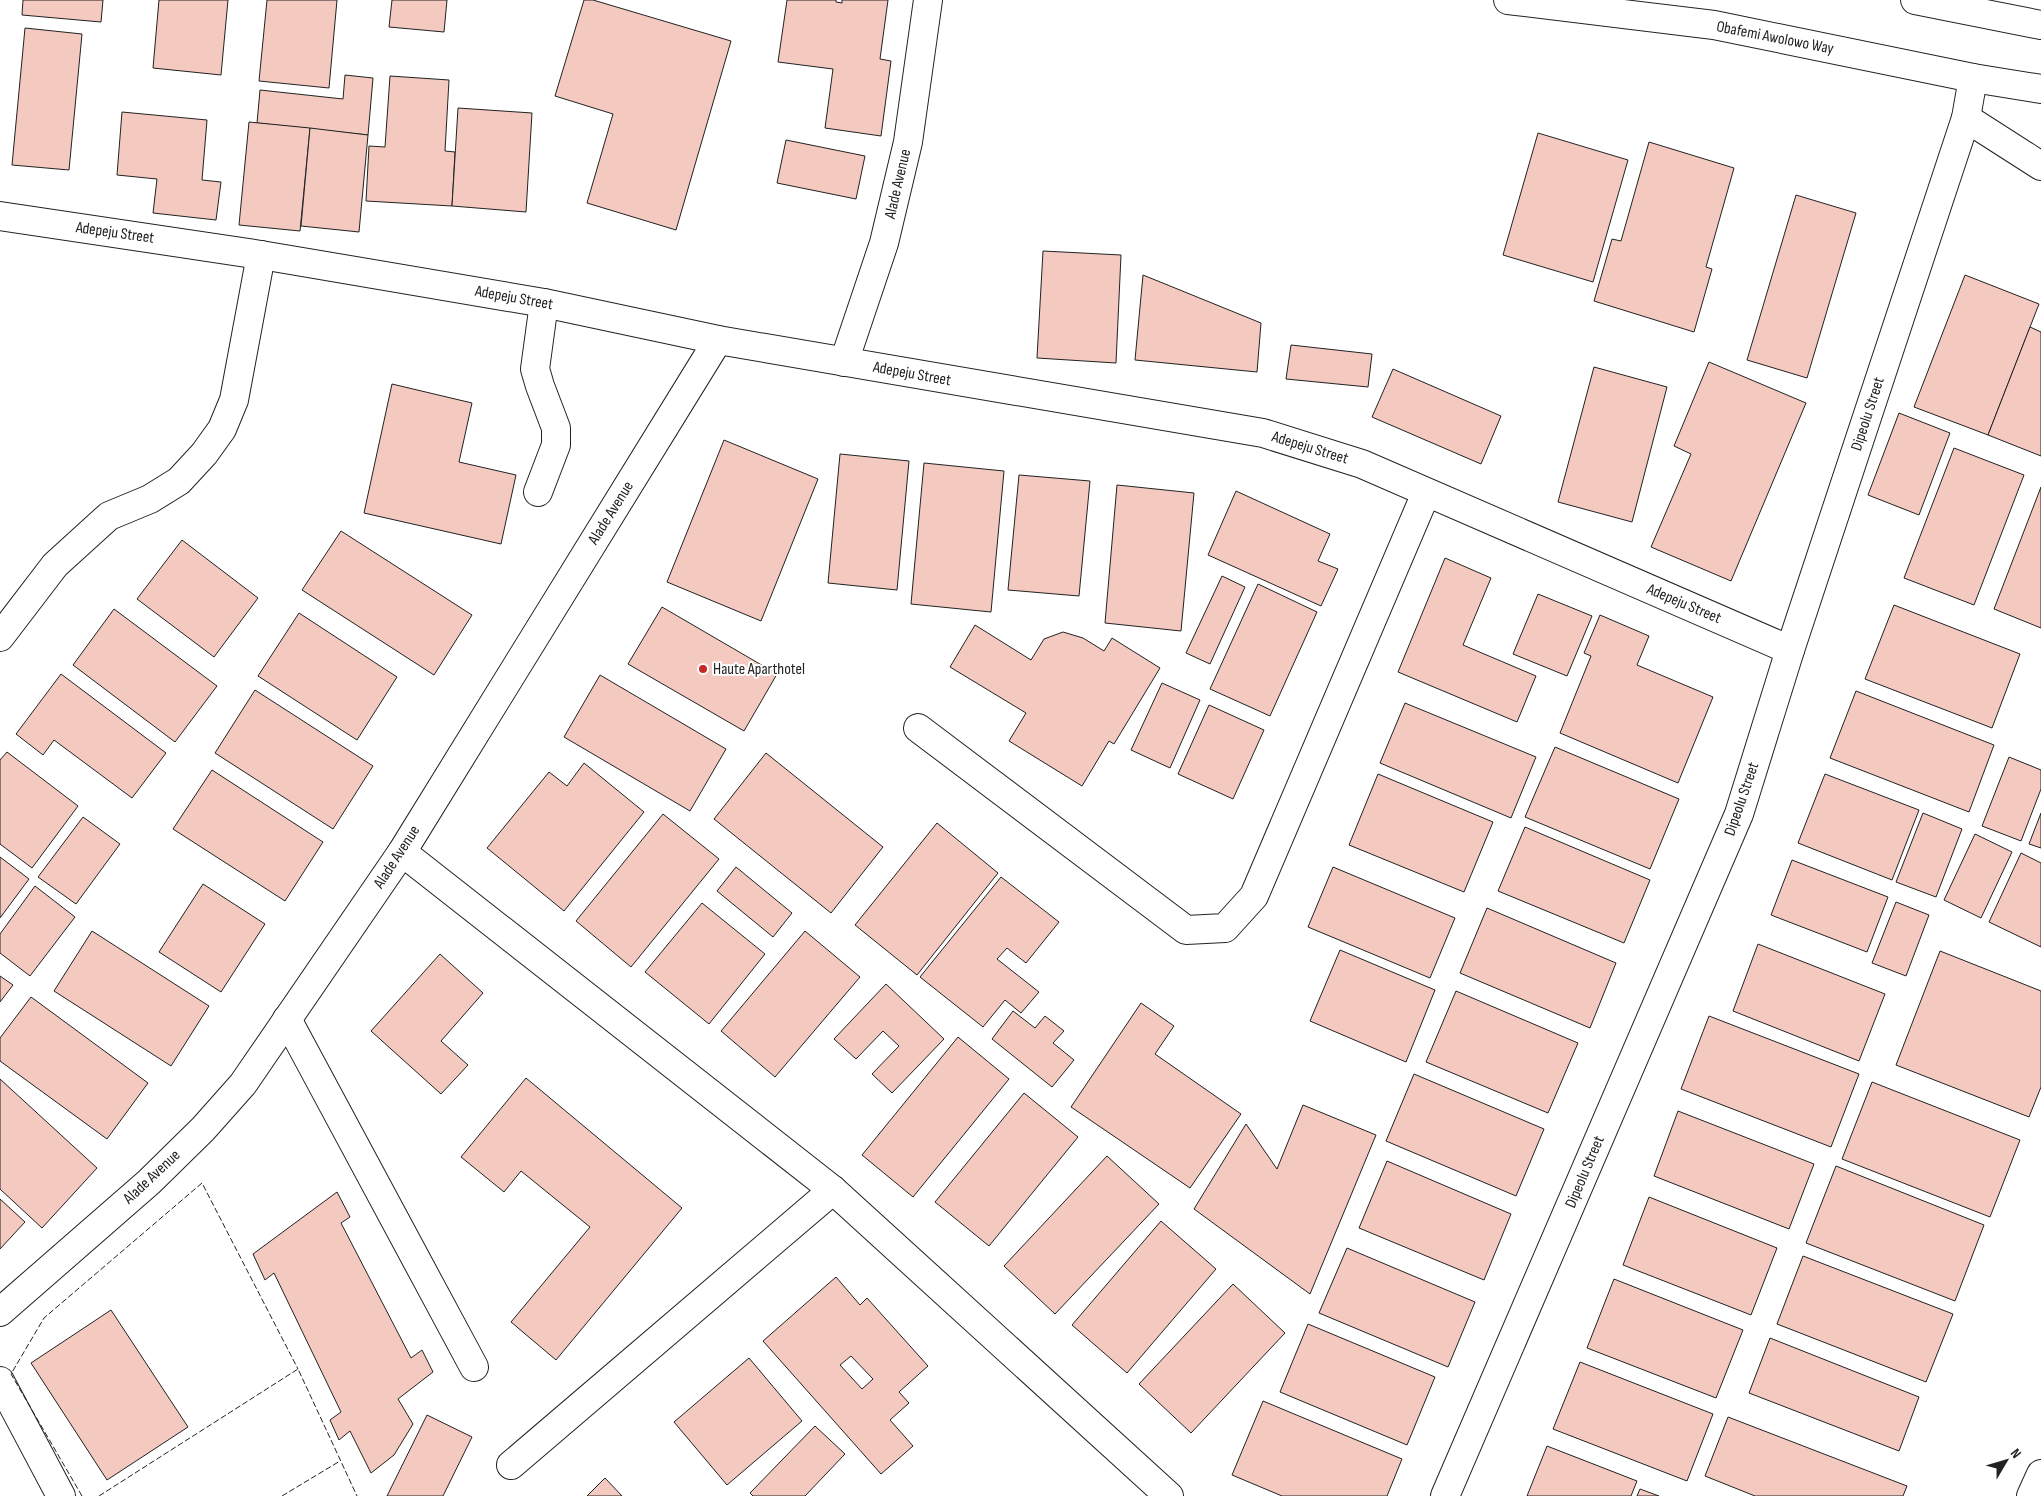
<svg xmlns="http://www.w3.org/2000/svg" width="2041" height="1496" font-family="'Sofia Sans Condensed',sans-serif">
  <rect width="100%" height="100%" fill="#fff"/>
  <g fill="#f3c9c0" stroke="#222" fill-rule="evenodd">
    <path d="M 23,0 L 103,0 L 101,22 L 22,15 Z"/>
    <path d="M 159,0 L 228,0 L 221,75 L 153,68 Z"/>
    <path d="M 267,0 L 337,0 L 329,88 L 259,81 Z"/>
    <path d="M 392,0 L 447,0 L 444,32 L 389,27 Z"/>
    <path d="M 584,0 L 593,0 L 731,41 L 676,230 L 587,203 L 613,114 L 555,96 Z"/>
    <path d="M 787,0 L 836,0 L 836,2 L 842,3 L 842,0 L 888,0 L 880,59 L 891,61 L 881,136 L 825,128 L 833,69 L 778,62 Z"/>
    <path d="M 25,28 L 82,34 L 69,170 L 12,165 Z"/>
    <path d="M 345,75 L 373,78 L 368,135 L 257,123 L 260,90 L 343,99 Z"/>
    <path d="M 390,76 L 449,80 L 445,151 L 455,152 L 452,206 L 366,201 L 369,146 L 385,147 Z"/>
    <path d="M 458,108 L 532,113 L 526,212 L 452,206 Z"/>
    <path d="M 122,112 L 207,120 L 202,180 L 221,182 L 216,220 L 153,213 L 157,179 L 117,175 Z"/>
    <path d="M 249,122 L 310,128 L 300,231 L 239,225 Z"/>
    <path d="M 310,128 L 368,135 L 359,232 L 301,226 Z"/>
    <path d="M 1538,133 L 1628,160 L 1593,282 L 1503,255 Z"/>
    <path d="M 786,140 L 865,156 L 856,199 L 777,183 Z"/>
    <path d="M 1649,142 L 1734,168 L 1706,267 L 1712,269 L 1694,332 L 1594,301 L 1612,239 L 1621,241 Z"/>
    <path d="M 1796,195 L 1856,213 L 1807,378 L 1747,360 Z"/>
    <path d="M 1043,251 L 1121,255 L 1116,363 L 1037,358 Z"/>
    <path d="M 1143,275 L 1261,323 L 1257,372 L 1135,360 Z"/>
    <path d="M 1965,275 L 2039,304 L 1988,435 L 1914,407 Z"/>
    <path d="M 2030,327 L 2041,332 L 2041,456 L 1988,435 Z"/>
    <path d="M 1291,345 L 1372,354 L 1368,387 L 1286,379 Z"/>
    <path d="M 1709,362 L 1806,403 L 1731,581 L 1651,547 L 1691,454 L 1674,446 Z"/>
    <path d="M 1594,367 L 1667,387 L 1632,522 L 1558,502 Z"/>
    <path d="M 1393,369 L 1501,416 L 1481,464 L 1372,417 Z"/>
    <path d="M 392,384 L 472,403 L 459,462 L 516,475 L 501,544 L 364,513 Z"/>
    <path d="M 1899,413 L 1950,433 L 1919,515 L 1868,495 Z"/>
    <path d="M 724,440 L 818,479 L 761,621 L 667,582 Z"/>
    <path d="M 1954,448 L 2024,475 L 1974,605 L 1904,578 Z"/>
    <path d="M 840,454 L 909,461 L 897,590 L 828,583 Z"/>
    <path d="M 924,463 L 1004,471 L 991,612 L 911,604 Z"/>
    <path d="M 1019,475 L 1090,481 L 1079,596 L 1008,590 Z"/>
    <path d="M 1117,485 L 1194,493 L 1181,631 L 1105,623 Z"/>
    <path d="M 2041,487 L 2041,628 L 1994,609 Z"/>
    <path d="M 1236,491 L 1330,534 L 1318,561 L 1338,569 L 1321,606 L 1208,555 Z"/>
    <path d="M 341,531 L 472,615 L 434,675 L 302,590 Z"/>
    <path d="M 182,540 L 258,598 L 214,657 L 137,599 Z"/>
    <path d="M 1445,558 L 1491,578 L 1463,645 L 1536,676 L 1517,722 L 1398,672 Z"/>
    <path d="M 1222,576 L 1245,587 L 1210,664 L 1186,653 Z"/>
    <path d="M 1258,584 L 1317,612 L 1270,716 L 1210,689 Z"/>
    <path d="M 1538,594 L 1592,616 L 1567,676 L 1513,654 Z"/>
    <path d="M 1894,605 L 2020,654 L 1992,728 L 1865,679 Z"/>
    <path d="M 662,607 L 777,674 L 744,731 L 628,664 Z"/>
    <path d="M 114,609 L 217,686 L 175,742 L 73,665 Z"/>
    <path d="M 299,613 L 397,677 L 357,740 L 258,676 Z"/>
    <path d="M 1600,615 L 1649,636 L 1637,665 L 1713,697 L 1678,783 L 1560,733 L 1591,656 L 1584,653 Z"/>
    <path d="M 975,625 L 1031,660 L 1044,639 L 1063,632 L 1083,638 L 1104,651 L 1112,638 L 1160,668 L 1114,744 L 1109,741 L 1082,786 L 1009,741 L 1026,713 L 950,667 Z"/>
    <path d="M 61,674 L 166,753 L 132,798 L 54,740 L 43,755 L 16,734 Z"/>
    <path d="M 600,675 L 726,749 L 690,811 L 564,737 Z"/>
    <path d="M 1162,683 L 1200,700 L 1170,768 L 1131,750 Z"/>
    <path d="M 255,690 L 373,766 L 333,829 L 215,753 Z"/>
    <path d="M 1856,691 L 1994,745 L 1969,812 L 1830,758 Z"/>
    <path d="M 1405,703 L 1536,757 L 1511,818 L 1380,763 Z"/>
    <path d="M 1209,705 L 1264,730 L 1233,799 L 1178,774 Z"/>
    <path d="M 1555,747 L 1679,799 L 1650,869 L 1525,817 Z"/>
    <path d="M 7,752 L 78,806 L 32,868 L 0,844 L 0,760 Z"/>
    <path d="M 766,753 L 883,847 L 831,913 L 714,819 Z"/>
    <path d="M 2009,757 L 2041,770 L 2041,789 L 2021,841 L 1982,826 Z"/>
    <path d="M 584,763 L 644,812 L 564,911 L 487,848 L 549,772 L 567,786 Z"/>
    <path d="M 212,770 L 323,842 L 285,901 L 173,829 Z"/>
    <path d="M 1378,774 L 1493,822 L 1464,892 L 1349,845 Z"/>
    <path d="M 1825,774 L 1919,810 L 1892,880 L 1798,843 Z"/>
    <path d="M 1923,813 L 1962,829 L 1936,897 L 1896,882 Z"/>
    <path d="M 2041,813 L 2041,848 L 2029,844 Z"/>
    <path d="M 663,814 L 719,859 L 631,967 L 576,921 Z"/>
    <path d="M 83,817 L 120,844 L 76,904 L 38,877 Z"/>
    <path d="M 937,823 L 998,873 L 917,975 L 855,925 Z"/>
    <path d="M 1525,827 L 1650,880 L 1624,943 L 1498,891 Z"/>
    <path d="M 1975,834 L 2012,852 L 1981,918 L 1944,900 Z"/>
    <path d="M 2021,853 L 2041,863 L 2041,947 L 1989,922 Z"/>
    <path d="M 0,857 L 29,879 L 0,918 Z"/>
    <path d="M 1792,860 L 1888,897 L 1867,952 L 1771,915 Z"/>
    <path d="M 736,867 L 792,913 L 773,937 L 717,891 Z"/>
    <path d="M 1333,867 L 1455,918 L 1430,978 L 1308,927 Z"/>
    <path d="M 1001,877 L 1059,922 L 1026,963 L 1007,948 L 997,959 L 1039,992 L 1021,1013 L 1005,1000 L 983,1027 L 920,977 Z"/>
    <path d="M 203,884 L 265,924 L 221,992 L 159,952 Z"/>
    <path d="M 35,886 L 75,917 L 30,976 L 0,953 L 0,934 Z"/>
    <path d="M 1896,902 L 1929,915 L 1906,976 L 1872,963 Z"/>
    <path d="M 702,903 L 765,954 L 709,1024 L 645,972 Z"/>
    <path d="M 1487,908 L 1616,963 L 1590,1028 L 1460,973 Z"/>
    <path d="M 92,931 L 209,1006 L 171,1066 L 54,991 Z"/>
    <path d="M 805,931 L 860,977 L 775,1077 L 721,1031 Z"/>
    <path d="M 1758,944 L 1885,994 L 1859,1061 L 1733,1011 Z"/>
    <path d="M 1340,950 L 1435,990 L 1406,1062 L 1310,1021 Z"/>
    <path d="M 1940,951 L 2041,991 L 2041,1087 L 2029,1117 L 1896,1065 Z"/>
    <path d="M 440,954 L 483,993 L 441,1041 L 468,1065 L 441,1094 L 371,1031 Z"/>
    <path d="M 0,976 L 13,985 L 0,1002 Z"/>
    <path d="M 886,984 L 944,1039 L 892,1093 L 872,1074 L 899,1046 L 883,1031 L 856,1059 L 834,1039 Z"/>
    <path d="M 1456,991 L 1578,1043 L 1548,1113 L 1426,1062 Z"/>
    <path d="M 31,997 L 148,1083 L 107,1139 L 0,1061 L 0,1038 Z"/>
    <path d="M 1141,1003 L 1174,1026 L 1155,1054 L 1241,1114 L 1190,1188 L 1071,1107 Z"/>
    <path d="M 1013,1011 L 1035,1028 L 1045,1016 L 1064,1031 L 1053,1043 L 1074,1060 L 1052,1087 L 992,1039 Z"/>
    <path d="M 1709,1016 L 1859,1074 L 1831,1147 L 1681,1089 Z"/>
    <path d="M 958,1037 L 1009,1079 L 913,1197 L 862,1155 Z"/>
    <path d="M 1414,1074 L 1544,1129 L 1516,1196 L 1386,1141 Z"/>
    <path d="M 526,1078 L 682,1208 L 556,1360 L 511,1322 L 590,1227 L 521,1171 L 504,1192 L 461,1157 Z"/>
    <path d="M 0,1079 L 97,1168 L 42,1228 L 0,1189 Z"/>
    <path d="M 1872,1082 L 2020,1140 L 1990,1217 L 1842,1159 Z"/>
    <path d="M 1024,1093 L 1078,1137 L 989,1246 L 935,1202 Z"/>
    <path d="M 1303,1105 L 1376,1135 L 1310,1294 L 1194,1209 L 1246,1124 L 1277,1169 Z"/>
    <path d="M 1678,1111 L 1814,1164 L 1789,1229 L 1654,1176 Z"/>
    <path d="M 1107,1156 L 1159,1204 L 1055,1314 L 1004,1266 Z"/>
    <path d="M 1387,1161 L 1511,1214 L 1484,1280 L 1359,1228 Z"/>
    <path d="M 1836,1166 L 1984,1225 L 1955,1301 L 1806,1243 Z"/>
    <path d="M 337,1192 L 350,1217 L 341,1223 L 411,1358 L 422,1350 L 433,1372 L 398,1399 L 413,1424 L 394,1455 L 371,1473 L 350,1431 L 339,1440 L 330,1420 L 341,1412 L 274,1273 L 265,1280 L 253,1254 Z"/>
    <path d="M 1649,1197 L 1777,1248 L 1751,1315 L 1623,1265 Z"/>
    <path d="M 0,1199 L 25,1222 L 0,1249 Z"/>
    <path d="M 1161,1221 L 1216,1269 L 1127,1373 L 1072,1325 Z"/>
    <path d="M 1347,1248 L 1475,1302 L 1448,1367 L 1319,1313 Z"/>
    <path d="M 1803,1256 L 1953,1314 L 1926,1382 L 1777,1324 Z"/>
    <path d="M 836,1277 L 860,1305 L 867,1298 L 928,1366 L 899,1392 L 909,1403 L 890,1420 L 913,1446 L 881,1474 L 763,1341 ZM 851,1356 L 873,1379 L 862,1389 L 840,1365 Z"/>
    <path d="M 1614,1279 L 1743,1330 L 1716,1398 L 1587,1348 Z"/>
    <path d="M 1233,1284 L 1285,1333 L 1191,1433 L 1139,1384 Z"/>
    <path d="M 111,1310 L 188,1427 L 107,1480 L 31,1363 Z"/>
    <path d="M 1308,1324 L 1435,1377 L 1407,1445 L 1280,1392 Z"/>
    <path d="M 1770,1338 L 1919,1397 L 1899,1451 L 1749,1393 Z"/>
    <path d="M 749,1358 L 802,1421 L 727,1485 L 674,1422 Z"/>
    <path d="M 1580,1362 L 1713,1414 L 1687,1481 L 1553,1429 Z"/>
    <path d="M 1263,1401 L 1402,1459 L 1387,1496 L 1282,1496 L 1232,1475 Z"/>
    <path d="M 427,1415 L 472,1437 L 443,1496 L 387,1496 Z"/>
    <path d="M 1728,1417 L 1907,1486 L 1903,1496 L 1755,1496 L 1705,1476 Z"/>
    <path d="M 815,1426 L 845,1454 L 805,1496 L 753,1496 L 750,1493 Z"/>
    <path d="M 1547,1446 L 1637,1481 L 1631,1496 L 1527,1496 Z"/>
    <path d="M 605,1478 L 622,1496 L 587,1496 Z"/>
    <path d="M 1640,1489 L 1659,1496 L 1637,1496 Z"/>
  </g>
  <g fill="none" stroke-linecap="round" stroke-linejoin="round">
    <g stroke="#222" stroke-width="30">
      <g id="minor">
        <path d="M 1966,118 L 2041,166"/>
        <path d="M 0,216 L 261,255 L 544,303 L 718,340 L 1263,433 L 1362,464 L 1790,650"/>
        <path d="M 844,362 L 884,243 L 908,142 L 928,0"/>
        <path d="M 538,492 L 556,445 L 556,428 L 540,386 L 535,369 L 544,303"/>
        <path d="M 0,637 L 55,565 L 109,516 L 150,499 L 179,481 L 204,454 L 222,429 L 234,400 L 261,255"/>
        <path d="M 918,728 L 1186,930 L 1225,928 L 1254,896 L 1426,493"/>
        <path d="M 402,852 L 833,1190 L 1169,1496"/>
        <path d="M 287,1019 L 474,1367"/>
        <path d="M 0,1312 L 149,1182 L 203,1129 L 243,1084 L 402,852 L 718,340"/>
        <path d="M 0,1381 L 61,1496"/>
        <path d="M 511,1465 L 833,1190"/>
        <path d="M 1445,1496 L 1739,814 L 1790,650 L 1966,118 L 1973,78"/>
      </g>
    </g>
    <g stroke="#222" stroke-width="30">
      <g id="major">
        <path d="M 1508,0 L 1714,25 L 1973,78 L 2041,89"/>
        <path d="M 1915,0 L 2041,25"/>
        <path d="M 2031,1496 L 2041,1474"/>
      </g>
    </g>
    <use href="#minor" stroke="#fff" stroke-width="28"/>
    <use href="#major" stroke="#fff" stroke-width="28"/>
    <g stroke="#222" stroke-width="1" stroke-dasharray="6 2.5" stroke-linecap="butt">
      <path d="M 82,1496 L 11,1374 L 44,1318 L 202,1183 L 298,1369"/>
      <path d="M 99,1496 L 298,1369 L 357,1496"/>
      <path d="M 282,1496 L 340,1461"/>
    </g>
  </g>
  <circle fill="#c62828" stroke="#fff" stroke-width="2" cx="703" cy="669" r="5"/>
  <g text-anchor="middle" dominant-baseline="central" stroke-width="4" stroke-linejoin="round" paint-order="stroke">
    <g font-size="16" fill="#222" stroke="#fff">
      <text transform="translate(1775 38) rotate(11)">Obafemi Awolowo Way</text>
      <text transform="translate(898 184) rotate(-77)">Alade Avenue</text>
      <text transform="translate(115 233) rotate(8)">Adepeju Street</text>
      <text transform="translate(514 298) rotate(10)">Adepeju Street</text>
      <text transform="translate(912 374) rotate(10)">Adepeju Street</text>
      <text transform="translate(1868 414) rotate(-72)">Dipeolu Street</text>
      <text transform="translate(1310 448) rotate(17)">Adepeju Street</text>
      <text transform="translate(611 513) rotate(-58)">Alade Avenue</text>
      <text transform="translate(1684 604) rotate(23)">Adepeju Street</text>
      <text transform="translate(1742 799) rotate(-71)">Dipeolu Street</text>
      <text transform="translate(397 857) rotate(-57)">Alade Avenue</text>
      <text transform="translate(1585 1172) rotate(-67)">Dipeolu Street</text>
      <text transform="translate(152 1177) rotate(-43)">Alade Avenue</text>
    </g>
    <g font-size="16" fill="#222" stroke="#fff" text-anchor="start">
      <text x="713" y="669">Haute Aparthotel</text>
    </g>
  </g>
  <g transform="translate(2006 1461) rotate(52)" stroke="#ffffff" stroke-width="4" paint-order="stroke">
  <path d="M0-4L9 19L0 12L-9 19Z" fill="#222222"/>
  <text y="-8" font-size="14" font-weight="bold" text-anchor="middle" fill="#222222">N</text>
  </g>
</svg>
